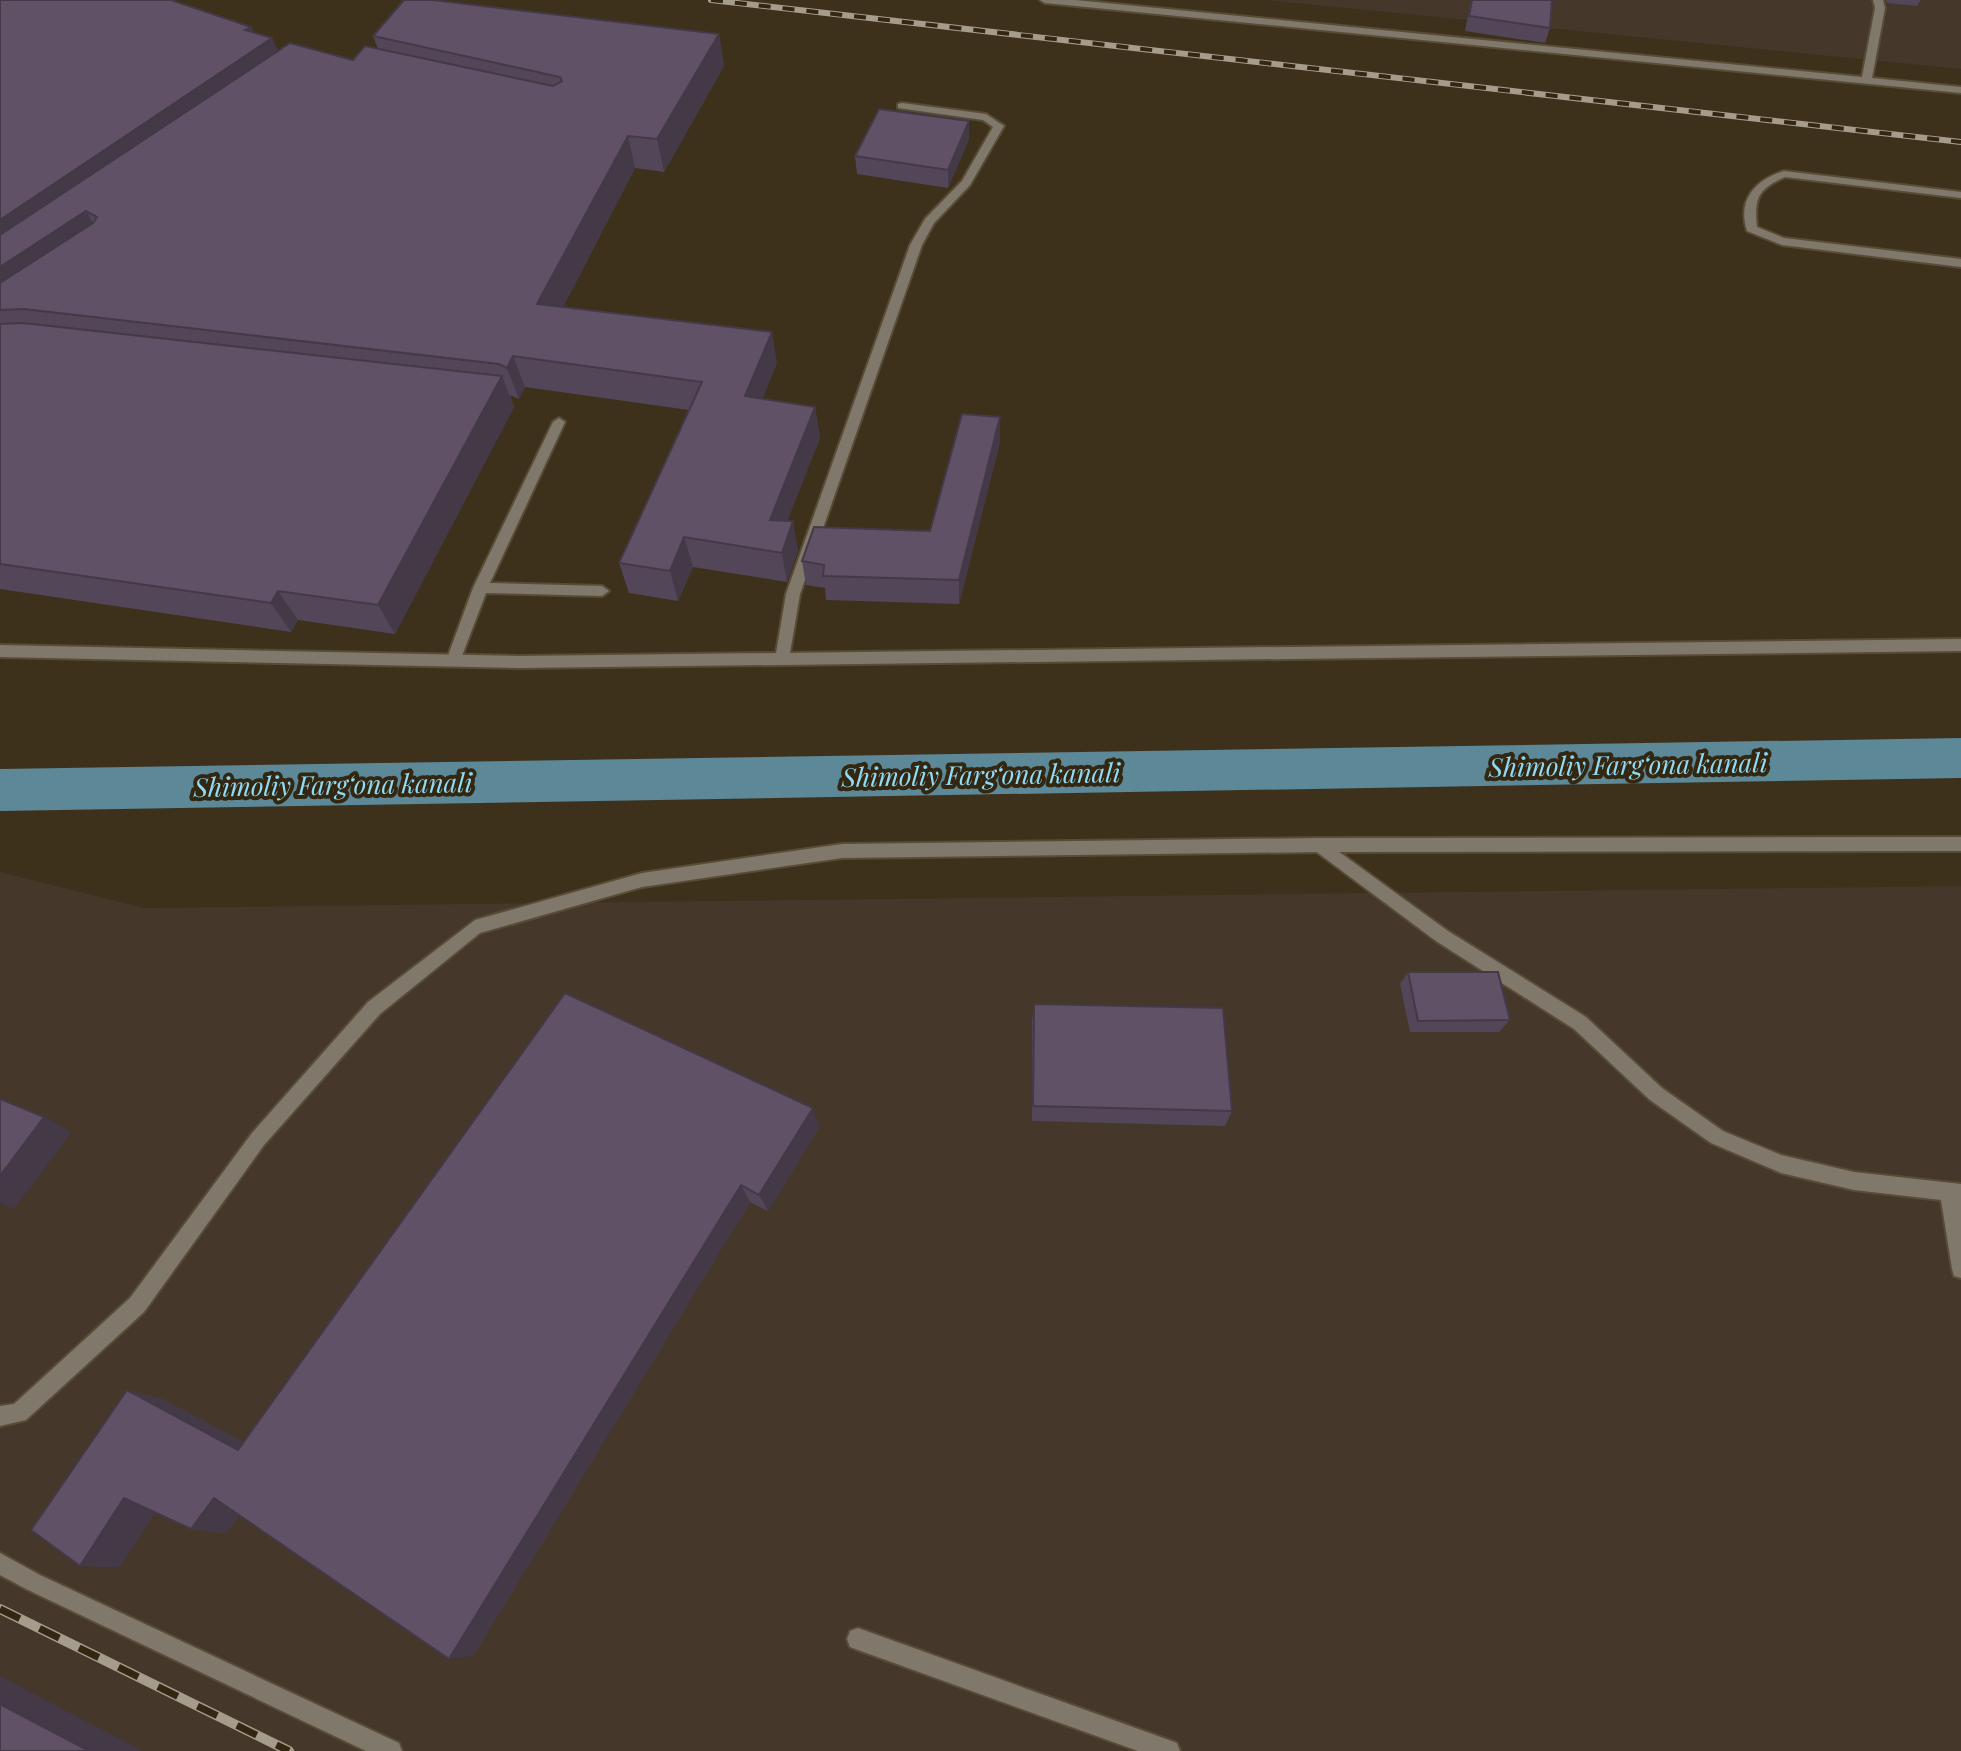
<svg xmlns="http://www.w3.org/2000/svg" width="1961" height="1751" font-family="'Playfair Display',serif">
  <rect width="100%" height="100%" fill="#3d311b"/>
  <g fill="#46372b">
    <path d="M 1266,0 L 1961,0 L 1961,69 Z"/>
    <path d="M 0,872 L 144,908 L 1961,886 L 1961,1751 L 0,1751 Z"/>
  </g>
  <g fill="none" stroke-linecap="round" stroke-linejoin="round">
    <path fill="#5c8898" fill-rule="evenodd" d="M 1961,738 L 1961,778 L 0,811 L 0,769 Z"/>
    <g stroke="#584c37" stroke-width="4">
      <g id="lane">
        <path d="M 1040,0 L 1075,0 L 1862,77 L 1875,8 L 1873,0 L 1883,0 L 1885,8 L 1872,78 L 1961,87 L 1961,93 L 1045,3 Z"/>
        <path d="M 902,103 L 986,114 L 1004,126 L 970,185 L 934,223 L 922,245 L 800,594 L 789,659 L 782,665 L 775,659 L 786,594 L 910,245 L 925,219 L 962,181 L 993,127 L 983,120 L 898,108 L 898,104 Z"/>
        <path d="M 1784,171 L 1961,192 L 1961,198 L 1785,177 C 1758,189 1754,198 1757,227 L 1784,238 L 1961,259 L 1961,267 L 1782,245 L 1747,231 C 1737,200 1755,180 1784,171 Z"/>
        <path d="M 559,418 L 565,422 L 490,583 L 602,586 L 609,591 L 602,596 L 486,593 L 460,661 L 458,665 L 448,665 L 446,661 L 473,588 L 553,422 Z"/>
        <path d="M 1320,838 L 1448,931 L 1586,1017 L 1662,1088 L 1723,1131 L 1781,1155 L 1854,1172 L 1961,1184 L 1961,1278 L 1954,1276 L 1952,1269 L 1941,1200 L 1854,1190 L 1781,1173 L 1711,1143 L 1650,1100 L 1574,1029 L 1436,941 L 1314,850 L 1312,845 L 1314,840 Z"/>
        <path d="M 0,1553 L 40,1575 L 399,1743 L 402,1751 L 366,1751 L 26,1589 L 0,1575 Z"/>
        <path d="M 858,1628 L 1169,1740 L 1177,1743 L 1180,1751 L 1138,1751 L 858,1650 L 850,1647 L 847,1639 L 850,1631 Z"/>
      </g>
    </g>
    <g stroke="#584c37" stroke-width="4">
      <g id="street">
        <path d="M 1961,639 L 1961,651 L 519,668 L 0,657 L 0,645 L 519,656 Z"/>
        <path d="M 1961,837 L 1961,851 L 1320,852 L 842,858 L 642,887 L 480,933 L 380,1014 L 264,1145 L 144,1312 L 26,1420 L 0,1426 L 0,1406 L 14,1404 L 130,1298 L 252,1133 L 368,1002 L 475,920 L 642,873 L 842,844 L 1320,838 Z"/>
      </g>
    </g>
    <use href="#lane" fill="#80786a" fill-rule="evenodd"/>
    <use href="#street" fill="#80786a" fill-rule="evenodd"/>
    <g stroke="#a69c8b" stroke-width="6">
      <path id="rail-far1" d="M 711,0 L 1961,142"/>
    </g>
    <g stroke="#a69c8b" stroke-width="10">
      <path id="rail" d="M 0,1609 L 289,1751"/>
    </g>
    <use href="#rail-far1" stroke="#332711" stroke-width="4" stroke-dasharray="12" stroke-linecap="butt"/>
    <use href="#rail" stroke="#332711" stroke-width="7" stroke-dasharray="22" stroke-linecap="butt"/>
  </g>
  <g fill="#534658">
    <path d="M 0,0 L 251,27 L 253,32 L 272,38 L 278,51 L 353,60 L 378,49 L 373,36 L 719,34 L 724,66 L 664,172 L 635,168 L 563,307 L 777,363 L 762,399 L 815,407 L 820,438 L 787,520 L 798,550 L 787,582 L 693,567 L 678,601 L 629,593 L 619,563 L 689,410 L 525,387 L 519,399 L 510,395 L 514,407 L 395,634 L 298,620 L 291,632 L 0,589 Z"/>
    <path d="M 1471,0 L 1552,0 L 1550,28 L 1545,43 L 1465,31 Z"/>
    <path d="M 1886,0 L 1921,0 L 1917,6 L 1887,3 Z"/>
    <path d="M 969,139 L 948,188 L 857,174 L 855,156 Z"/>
    <path d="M 1000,417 L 1000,442 L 959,604 L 826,600 L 825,588 L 806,585 L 802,561 L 930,531 Z"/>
    <path d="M 1408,972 L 1510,1020 L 1499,1032 L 1410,1032 L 1400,984 Z"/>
    <path d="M 1034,1004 L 1232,1111 L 1225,1126 L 1032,1121 L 1032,1021 Z"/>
    <path d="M 819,1127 L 768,1211 L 750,1202 L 473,1656 L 239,1515 L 226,1533 L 191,1529 L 155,1512 L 119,1567 L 80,1566 L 127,1390 L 162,1399 L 243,1442 Z"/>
  </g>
  <g fill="#433947">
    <path d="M 251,27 L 260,46 L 272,38 L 287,70 L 86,211 L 106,244 L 0,310 L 0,220 Z"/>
    <path d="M 719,34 L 724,66 L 664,172 L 657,139 Z"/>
    <path d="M 969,121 L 969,139 L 948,188 L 948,170 Z"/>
    <path d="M 628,136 L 635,168 L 548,335 L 537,304 Z"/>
    <path d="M 772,332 L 777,363 L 751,428 L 745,396 Z"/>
    <path d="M 513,356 L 525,387 L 519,399 L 507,368 Z"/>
    <path d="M 502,376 L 514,407 L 395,634 L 378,605 Z"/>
    <path d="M 815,407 L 820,438 L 776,550 L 770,520 Z"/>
    <path d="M 1000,417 L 1000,442 L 959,604 L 959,580 Z"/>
    <path d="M 793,521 L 798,550 L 787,582 L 782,553 Z"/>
    <path d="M 684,537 L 693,567 L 678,601 L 670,571 Z"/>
    <path d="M 278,591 L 298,620 L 291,632 L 271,603 Z"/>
    <path d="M 813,1108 L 819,1127 L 768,1211 L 759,1195 Z"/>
    <path d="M 44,1117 L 72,1132 L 14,1209 L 0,1203 L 0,1176 Z"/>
    <path d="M 741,1185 L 750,1202 L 473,1656 L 449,1659 Z"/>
    <path d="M 127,1390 L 162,1399 L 269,1456 L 238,1450 Z"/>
    <path d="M 124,1498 L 161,1503 L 119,1567 L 80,1566 Z"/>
    <path d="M 214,1498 L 247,1503 L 226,1533 L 191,1529 Z"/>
    <path d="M 0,1676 L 143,1751 L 89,1751 L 0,1704 Z"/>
  </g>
  <g fill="#605166" stroke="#433947" stroke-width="2">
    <path d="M 0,0 L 171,0 L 251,27 L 245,30 L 272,38 L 0,220 Z"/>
    <path d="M 404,0 L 433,0 L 719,34 L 657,139 L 628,136 L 537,304 L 772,332 L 745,396 L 815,407 L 770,520 L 793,521 L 782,553 L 684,537 L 670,571 L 619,563 L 702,382 L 513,356 L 507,368 L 499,364 L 24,309 L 0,310 L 0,283 L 93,223 L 97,217 L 86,211 L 0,267 L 0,235 L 290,43 L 353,60 L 365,46 L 553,86 L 562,81 L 560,77 L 373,36 Z"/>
    <path d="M 1472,0 L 1552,0 L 1550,28 L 1469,16 Z"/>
    <path d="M 879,109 L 969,121 L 948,170 L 855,156 Z"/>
    <path d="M 23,323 L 502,376 L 378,605 L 278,591 L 271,603 L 0,564 L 0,324 Z"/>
    <path d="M 962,414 L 1000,417 L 959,580 L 823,576 L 824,565 L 802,561 L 814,527 L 930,531 Z"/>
    <path d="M 1408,972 L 1498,972 L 1510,1020 L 1418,1021 Z"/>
    <path d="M 565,993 L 813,1108 L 759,1195 L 741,1185 L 449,1659 L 214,1498 L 191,1529 L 124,1498 L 80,1566 L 31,1530 L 127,1390 L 238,1450 Z"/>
    <path d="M 1034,1004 L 1223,1008 L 1232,1111 L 1033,1106 Z"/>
    <path d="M 0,1099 L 44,1117 L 0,1176 Z"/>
    <path d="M 0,1704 L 89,1751 L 0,1751 Z"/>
  </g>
  <g text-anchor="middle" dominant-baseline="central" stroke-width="8" stroke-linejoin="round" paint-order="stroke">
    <g font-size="26" font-style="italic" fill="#8fdbf6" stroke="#332711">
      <text transform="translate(1628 764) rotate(-1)">Shimoliy Fargʻona kanali</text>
      <text transform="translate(981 774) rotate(-1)">Shimoliy Fargʻona kanali</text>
      <text transform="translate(333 784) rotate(-1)">Shimoliy Fargʻona kanali</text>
    </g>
  </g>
</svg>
